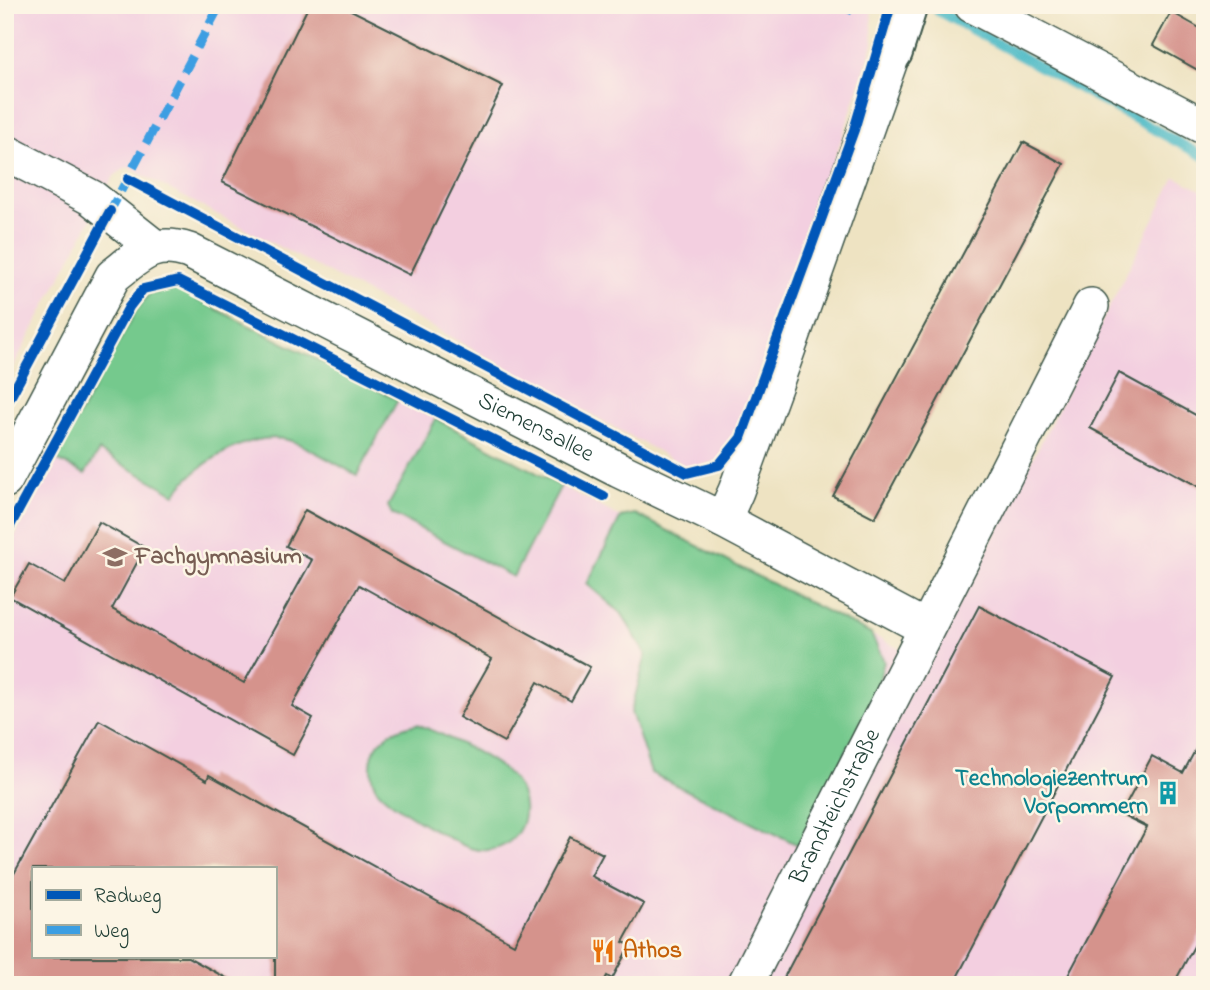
<svg xmlns="http://www.w3.org/2000/svg" width="1210" height="990" font-family="'Indie Flower',sans-serif">
  <rect width="100%" height="100%" fill="#fcf5e5"/>
  <filter id="ink" filterUnits="userSpaceOnUse"><feTurbulence type="fractalNoise" baseFrequency=".0143" numOctaves="2"/><feDisplacementMap in="SourceGraphic" scale="14" xChannelSelector="R" yChannelSelector="G"/><feConvolveMatrix kernelMatrix="1 2 1 2 8 2 1 2 1" color-interpolation-filters="sRGB"/></filter>
  <filter id="wash" filterUnits="userSpaceOnUse"><feTurbulence type="fractalNoise" baseFrequency=".00686" numOctaves="4" result="noise"/><feDisplacementMap in="SourceGraphic" scale="28" xChannelSelector="R" yChannelSelector="G"/><feGaussianBlur stdDeviation="1.57" result="paint"/><feColorMatrix in="noise" values="0 0 0 0 0 0 0 0 0 0 0 0 0 0 0 0 0 1.4 0 .05"/><feComposite in="paint" operator="in"/></filter>
  <g filter="url(#wash)">
    <rect width="100%" height="100%" fill="#eee3c2"/>
    <g fill="#f3cfe0" fill-rule="evenodd">
      <path d="M 5,5 L 866,5 L 871,8 L 873,44 L 846,126 L 737,434 L 718,461 L 690,469 L 436,329 L 127,167 L 114,176 L 5,382 Z"/>
      <path d="M 1175,177 L 1205,192 L 1205,985 L 5,985 L 5,554 L 135,312 L 149,294 L 176,289 L 436,419 L 620,517 L 635,514 L 929,664 ZM 33,869 L 275,869 L 275,957 L 33,957 Z"/>
    </g>
    <g fill="#75c98d" stroke="#4a8360" stroke-width="2">
      <path d="M 176,289 L 398,400 L 357,475 C 340,467 305,444 288,440 C 250,431 196,463 175,494 L 99,451 L 85,474 L 55,459 L 135,312 L 149,294 Z"/>
      <path d="M 436,419 L 561,486 L 513,577 L 392,514 L 388,506 Z"/>
      <path d="M 635,514 L 871,634 L 884,661 L 876,693 L 798,845 L 651,773 L 631,712 L 646,655 L 622,614 L 587,584 L 621,517 Z"/>
      <path d="M 417,724 C 442,734 497,759 513,779 C 541,814 513,861 470,848 C 451,841 387,804 376,788 C 368,773 369,751 383,739 C 392,730 405,727 417,724 Z"/>
    </g>
    <g fill="none" stroke-linecap="round" stroke-linejoin="round">
      <path stroke="#4cbac6" stroke-width="10" d="M 938,11 L 1205,157"/>
    </g>
    <g id="blocks">
      <g fill="#d5938c">
        <path d="M 309,5 L 341,5 L 503,86 L 410,275 L 222,182 Z"/>
        <path d="M 1171,12 L 1205,31 L 1205,74 L 1153,45 Z"/>
        <path d="M 1023,142 L 1064,164 L 875,518 L 833,496 Z"/>
        <path d="M 1119,373 L 1205,420 L 1205,490 L 1090,428 Z"/>
        <path d="M 305,510 L 590,667 L 571,701 L 538,682 L 504,742 L 459,717 L 492,659 L 359,585 L 292,706 L 313,718 L 293,755 L 10,597 L 29,564 L 65,584 L 99,522 L 145,548 L 112,609 L 244,683 L 312,560 L 286,546 Z"/>
        <path d="M 979,606 L 1115,677 L 953,985 L 780,985 Z"/>
        <path d="M 99,720 L 207,780 L 209,775 L 514,944 L 570,837 L 603,854 L 591,876 L 644,904 L 623,942 L 630,945 L 612,979 L 607,976 L 602,985 L 275,985 L 275,869 L 33,869 L 33,957 L 188,957 L 239,985 L 5,985 L 5,890 Z"/>
        <path d="M 1205,732 L 1205,926 L 1173,985 L 1063,985 L 1147,827 L 1121,814 L 1152,756 L 1183,773 Z"/>
      </g>
    </g>
  </g>
  <g filter="url(#ink)">
    <use href="#blocks" fill-opacity="0" stroke="#3e5649" stroke-width="2"/>
    <g fill="none" stroke-linecap="round" stroke-linejoin="round">
      <g stroke="#3e5649" stroke-width="38">
        <g id="street">
          <path d="M 972,5 L 1205,127"/>
          <path d="M 5,152 L 92,198 L 154,247"/>
          <path id="s1" d="M 5,480 L 113,276 C 140,255 153,239 189,251 L 619,470 L 723,520 L 736,491 L 782,365 L 893,52"/>
          <path d="M 723,520 L 926,628"/>
          <path id="s2" d="M 745,985 L 1091,306"/>
        </g>
      </g>
      <g stroke="#3e5649" stroke-width="42">
        <path id="secondary" d="M 893,52 L 908,5"/>
      </g>
      <use href="#street" stroke="#fff" stroke-width="35"/>
      <use href="#secondary" stroke="#fff" stroke-width="38"/>
      <g stroke="#3c9ee2" stroke-width="9" stroke-dasharray="18 9" stroke-linecap="butt">
        <path d="M 841,5 L 853,11"/>
        <path d="M 108,215 L 220,5"/>
      </g>
      <g stroke="#fcf5e5" stroke-width="15">
        <g id="cycleway">
          <path d="M 128,179 L 687,473 L 719,465 L 741,438 L 854,130 L 891,5"/>
          <path d="M 5,407 L 110,211"/>
          <path d="M 5,535 L 129,307 L 143,289 L 178,281 L 604,496"/>
        </g>
      </g>
      <use href="#cycleway" stroke="#0057b8" stroke-width="10"/>
    </g>
  </g>
  <defs>
    <g id="school-bare" transform="scale(1.89)"><path d="M0-5L7-2L0 1L-7-2ZM-4 1L0 2.5L4 1V4Q0 6-4 4Z" fill="#8d6e63" stroke="#fcf5e5" stroke-width="2.5" paint-order="stroke"/></g>
    <g id="building-bare" transform="scale(1.89)"><path d="M-4-6H4V6H1V3H-1V6H-4ZM-2.5-4.3h1.7v1.8h-1.7ZM.8-4.3h1.7v1.8H.8ZM-2.5-1h1.7V.8h-1.7ZM.8-1h1.7V.8H.8Z" fill="#0f9aa8" stroke="#fcf5e5" stroke-width="2.5" paint-order="stroke"/></g>
    <g id="restaurant-bare" transform="scale(1.89)"><path d="M-5-6h1v4h1v-4h1v4h1v-4h1v5L-1.5 .5V6h-2V.5L-5-1ZM5-6V6H3V1.5H1.5Q1.5-4 5-6Z" fill="#e8710a" stroke="#fcf5e5" stroke-width="2.5" paint-order="stroke"/></g>
  </defs>
  <g fill-rule="evenodd">
    <use href="#school-bare" x="115" y="557"/>
    <use href="#building-bare" x="1168" y="793"/>
    <use href="#restaurant-bare" x="603" y="951"/>
  </g>
  <g text-anchor="middle" dominant-baseline="central" stroke-width="5" stroke-linejoin="round" paint-order="stroke">
    <g font-size="24" fill="#1f3d34" stroke="#fcf5e5">
      <text stroke="none"><textPath href="#s1" startOffset="705">Siemensallee</textPath></text>
      <text stroke="none"><textPath href="#s2" startOffset="200">Brandteichstraße</textPath></text>
    </g>
    <g font-size="24" font-weight="bold" fill="#785e54" stroke="#fcf5e5" text-anchor="start">
      <text x="135" y="557">Fachgymnasium</text>
    </g>
    <g font-size="24" font-weight="bold" fill="#0d838f" stroke="#fcf5e5" text-anchor="end">
      <text x="1148" y="779">Technologiezentrum<tspan x="1148" dy="28">Vorpommern</tspan></text>
    </g>
    <g font-size="24" font-weight="bold" fill="#c56008" stroke="#fcf5e5" text-anchor="start">
      <text x="623" y="951">Athos</text>
    </g>
  </g>
  <rect width="1210" height="990" fill="none" stroke="#fcf5e5" stroke-width="28"/>
  <rect x="32" y="867" width="245" height="91" fill="#fcf5e5" stroke="#a4ab9e" stroke-width="2"/>
  <rect x="46" y="890" width="35" height="10" fill="#0057b8" stroke="#a4ab9e" stroke-width="2"/>
  <text x="94" y="902" font-size="21" fill="#1f3d34">Radweg</text>
  <rect x="46" y="925" width="35" height="10" fill="#3c9ee2" stroke="#a4ab9e" stroke-width="2"/>
  <text x="94" y="937" font-size="21" fill="#1f3d34">Weg</text>
</svg>
